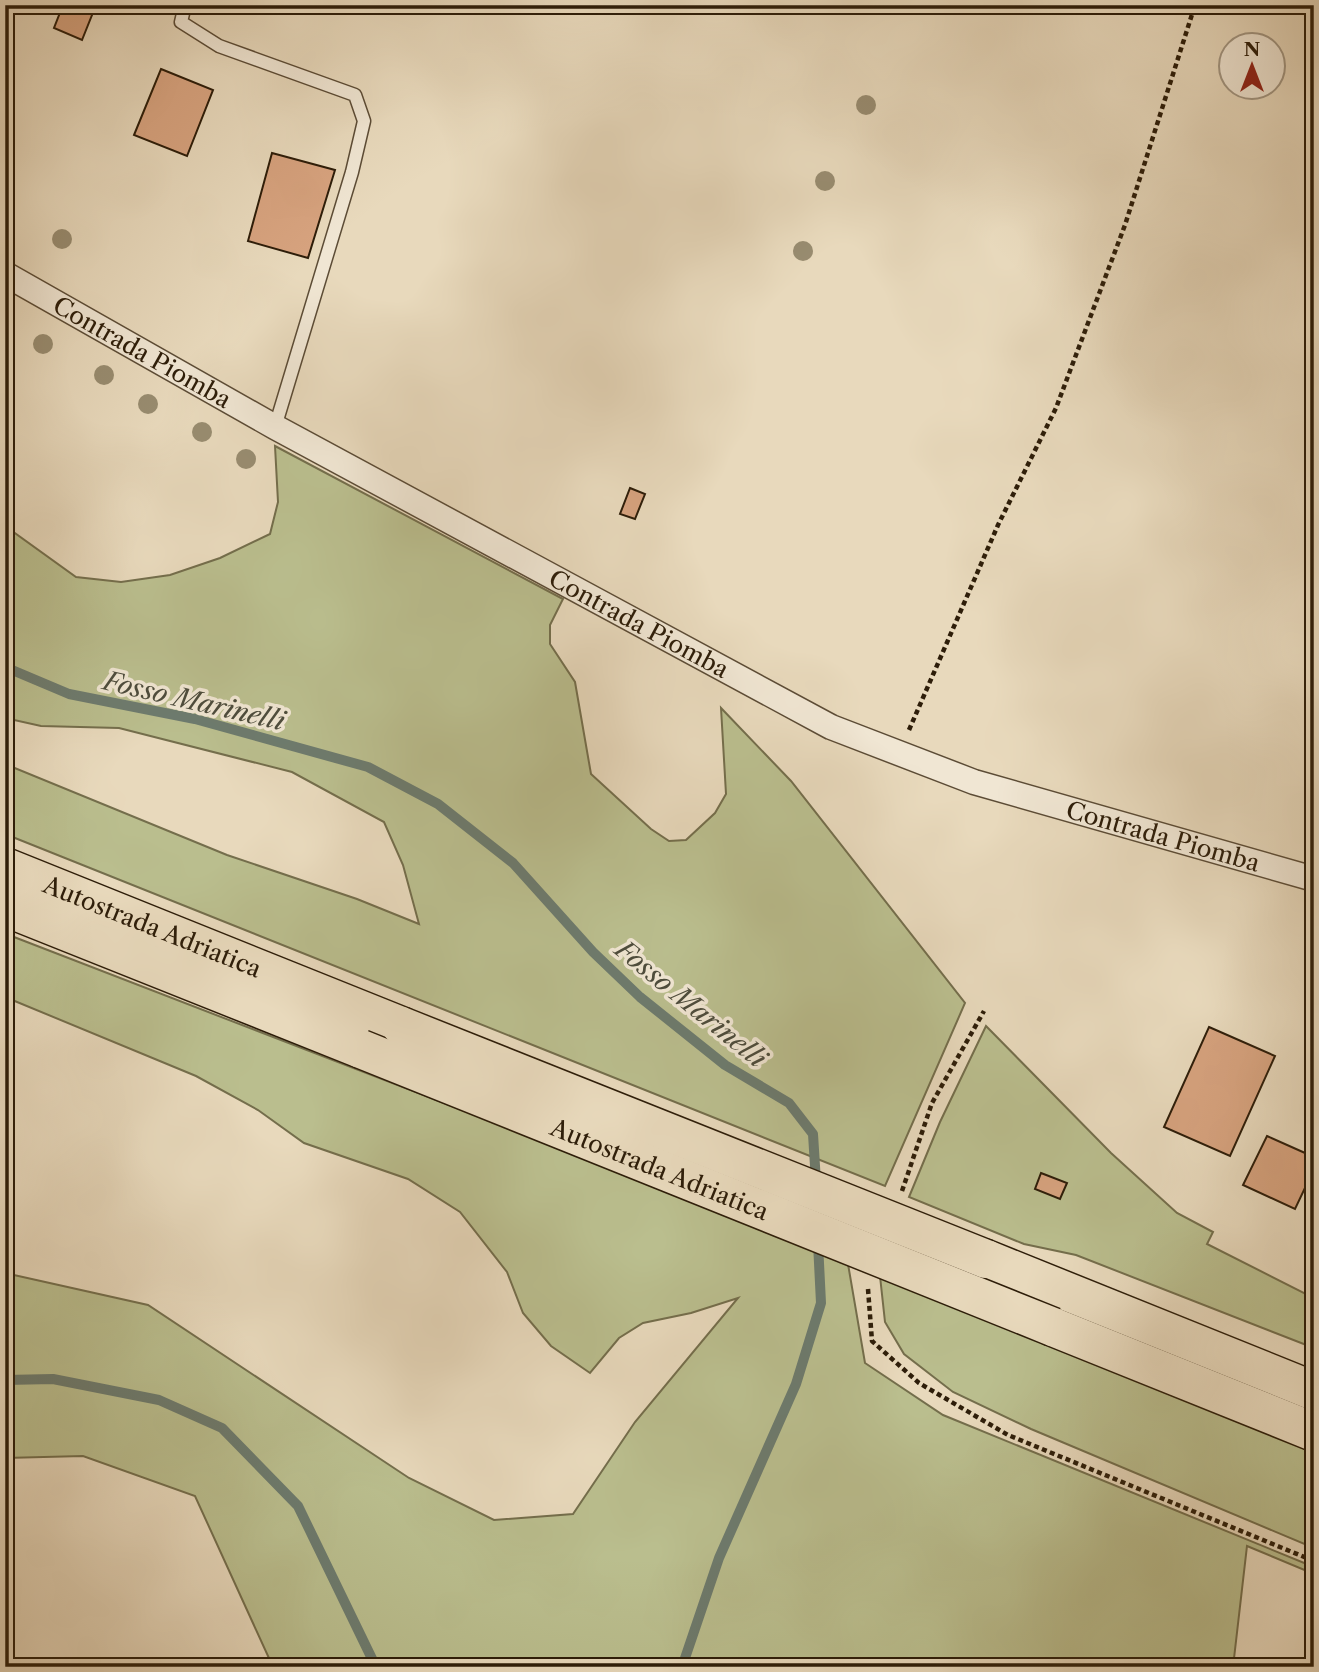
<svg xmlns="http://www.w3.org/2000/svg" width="1319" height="1672" font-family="'Libre Caslon Text',serif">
  <rect width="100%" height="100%" fill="#e8d9bc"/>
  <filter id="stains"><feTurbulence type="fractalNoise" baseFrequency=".00286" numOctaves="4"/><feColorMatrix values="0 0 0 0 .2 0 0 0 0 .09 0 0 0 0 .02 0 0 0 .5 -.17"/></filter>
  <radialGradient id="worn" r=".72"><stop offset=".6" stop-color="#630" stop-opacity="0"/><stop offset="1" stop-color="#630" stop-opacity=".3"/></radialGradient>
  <g fill="#babe8e" stroke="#746e4c" stroke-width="2">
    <path d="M 275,446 L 563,599 L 550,625 L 550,644 L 575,682 L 591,774 L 651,829 L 669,841 L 686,840 L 715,813 L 726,794 L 721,708 L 791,781 L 965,1003 L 885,1186 L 5,834 L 5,764 L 227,855 L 357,899 L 419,924 L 403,865 L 384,822 L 292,772 L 119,728 L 41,726 L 5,718 L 5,526 L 76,577 L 121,582 L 170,575 L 220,558 L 270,534 L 278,502 Z"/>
    <path d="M 14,937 L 633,1176 L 848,1264 L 865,1363 L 943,1415 L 1314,1567 L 1314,1574 L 1247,1546 L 1233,1667 L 273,1667 L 195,1496 L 83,1456 L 5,1458 L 5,1273 L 148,1305 L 409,1478 L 494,1520 L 573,1514 L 635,1422 L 738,1298 L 691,1313 L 643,1323 L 619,1338 L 590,1373 L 551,1346 L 523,1313 L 507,1272 L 460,1212 L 408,1179 L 304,1143 L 258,1110 L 196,1076 L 5,997 L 5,940 Z"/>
    <path d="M 986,1026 L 1111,1153 L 1177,1213 L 1213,1232 L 1207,1244 L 1314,1298 L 1314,1348 L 1076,1255 L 1024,1244 L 909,1197 L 940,1122 Z"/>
    <path d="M 880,1276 L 1314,1445 L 1314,1548 L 1031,1429 L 953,1392 L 904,1354 L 885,1322 Z"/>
  </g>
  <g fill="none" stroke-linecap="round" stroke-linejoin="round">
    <g stroke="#6d7b6e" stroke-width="10">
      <path d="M 5,667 L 69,694 L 195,719 L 368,767 L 438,804 L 513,863 L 593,952 L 640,997 L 725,1065 L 789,1103 L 813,1134 L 816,1182"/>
      <path d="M 5,1380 L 53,1379 L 159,1400 L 222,1428 L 298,1506 L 376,1667"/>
      <path d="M 682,1667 L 719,1558 L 796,1384 L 821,1303 L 818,1243"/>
    </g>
  </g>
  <g fill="#d7a37f" stroke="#2d1d09" stroke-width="2">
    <path d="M 63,5 L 96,5 L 82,40 L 54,28 Z"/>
    <path d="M 161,69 L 213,90 L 187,156 L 134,135 Z"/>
    <path d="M 272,153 L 335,170 L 308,258 L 248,241 Z"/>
    <path d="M 630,488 L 645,494 L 635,519 L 620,514 Z"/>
    <path d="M 1209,1027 L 1275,1056 L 1230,1156 L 1164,1127 Z"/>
    <path d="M 1267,1136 L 1314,1157 L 1314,1169 L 1295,1209 L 1243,1185 Z"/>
    <path d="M 1041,1173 L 1067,1183 L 1060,1199 L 1035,1189 Z"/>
  </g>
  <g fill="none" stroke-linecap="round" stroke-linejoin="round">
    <g stroke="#5c4c36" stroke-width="15">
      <path id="lane" d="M 185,5 L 181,22 L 219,46 L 355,95 L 364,121 L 352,172 L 275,427"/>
    </g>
    <g stroke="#5c4c36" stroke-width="27">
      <g id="street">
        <path id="s1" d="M 5,274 L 275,427 L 831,727 L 974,782 L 1314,879"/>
      </g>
    </g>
    <g stroke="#2d1d09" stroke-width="41">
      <g id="highway">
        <path id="s2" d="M 5,867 L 401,1026"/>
        <path d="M 5,907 L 361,1049"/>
        <path d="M 986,1259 L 1314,1391"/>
        <path d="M 1053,1327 L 1314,1432"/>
      </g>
    </g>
    <g stroke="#2d1d09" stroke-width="4.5" stroke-dasharray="5 3.5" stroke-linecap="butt">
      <path d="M 909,730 L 998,525 L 1056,408 L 1125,225 L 1195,5"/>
      <path d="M 902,1191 L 932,1103 L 984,1011"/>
      <path d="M 868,1289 L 872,1341 L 919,1383 L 1008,1435 L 1314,1561"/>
    </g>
    <use href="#lane" stroke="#f0e6d3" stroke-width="12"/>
    <use href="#street" stroke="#f0e6d3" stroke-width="24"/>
    <use href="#highway" stroke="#e8d9bc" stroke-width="38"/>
    <g stroke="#2d1d09" stroke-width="41" stroke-linecap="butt">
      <g id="highway-bridge">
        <path d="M 401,1026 L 986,1259"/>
        <path id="s3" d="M 361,1049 L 1053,1327"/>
      </g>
    </g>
    <use href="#highway-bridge" stroke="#e8d9bc" stroke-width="38"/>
  </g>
  <g fill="#988c70">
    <circle cx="866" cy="105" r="10"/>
    <circle cx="825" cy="181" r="10"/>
    <circle cx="62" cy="239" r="10"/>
    <circle cx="803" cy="251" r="10"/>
    <circle cx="43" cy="344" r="10"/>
    <circle cx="104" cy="375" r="10"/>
    <circle cx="148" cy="404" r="10"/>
    <circle cx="202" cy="432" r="10"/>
    <circle cx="246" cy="459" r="10"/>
  </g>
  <g text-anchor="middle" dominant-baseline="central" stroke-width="7" stroke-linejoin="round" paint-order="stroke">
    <g font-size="24" fill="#2d1d09" stroke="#f0e6d3">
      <text stroke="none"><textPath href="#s1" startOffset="158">Contrada Piomba</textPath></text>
      <text stroke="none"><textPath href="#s1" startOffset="724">Contrada Piomba</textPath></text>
      <text stroke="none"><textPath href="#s1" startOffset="1292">Contrada Piomba</textPath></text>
      <text stroke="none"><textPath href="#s2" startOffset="159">Autostrada Adriatica</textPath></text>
      <text stroke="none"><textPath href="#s3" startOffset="322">Autostrada Adriatica</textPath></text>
    </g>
    <g font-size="26" font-style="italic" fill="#4d4c3c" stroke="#f0e6d3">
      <text transform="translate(194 701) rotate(13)">Fosso Marinelli</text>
      <text transform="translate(691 1004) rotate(39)">Fosso Marinelli</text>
    </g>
  </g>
  <rect width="1319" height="1672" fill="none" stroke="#e8d9bc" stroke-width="28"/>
  <rect x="7" y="7" width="1305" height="1658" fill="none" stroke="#2d1d09" stroke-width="3.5"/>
  <rect x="14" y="14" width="1291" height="1644" fill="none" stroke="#2d1d09" stroke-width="2"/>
  <g transform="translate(1252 66)"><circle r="33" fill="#f0e6d3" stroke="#a29682" stroke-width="2"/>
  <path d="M0-5L12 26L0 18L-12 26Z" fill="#8f2418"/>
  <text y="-10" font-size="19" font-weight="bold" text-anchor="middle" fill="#2d1d09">N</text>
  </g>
  <rect width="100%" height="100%" filter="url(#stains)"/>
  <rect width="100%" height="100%" fill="url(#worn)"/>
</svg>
